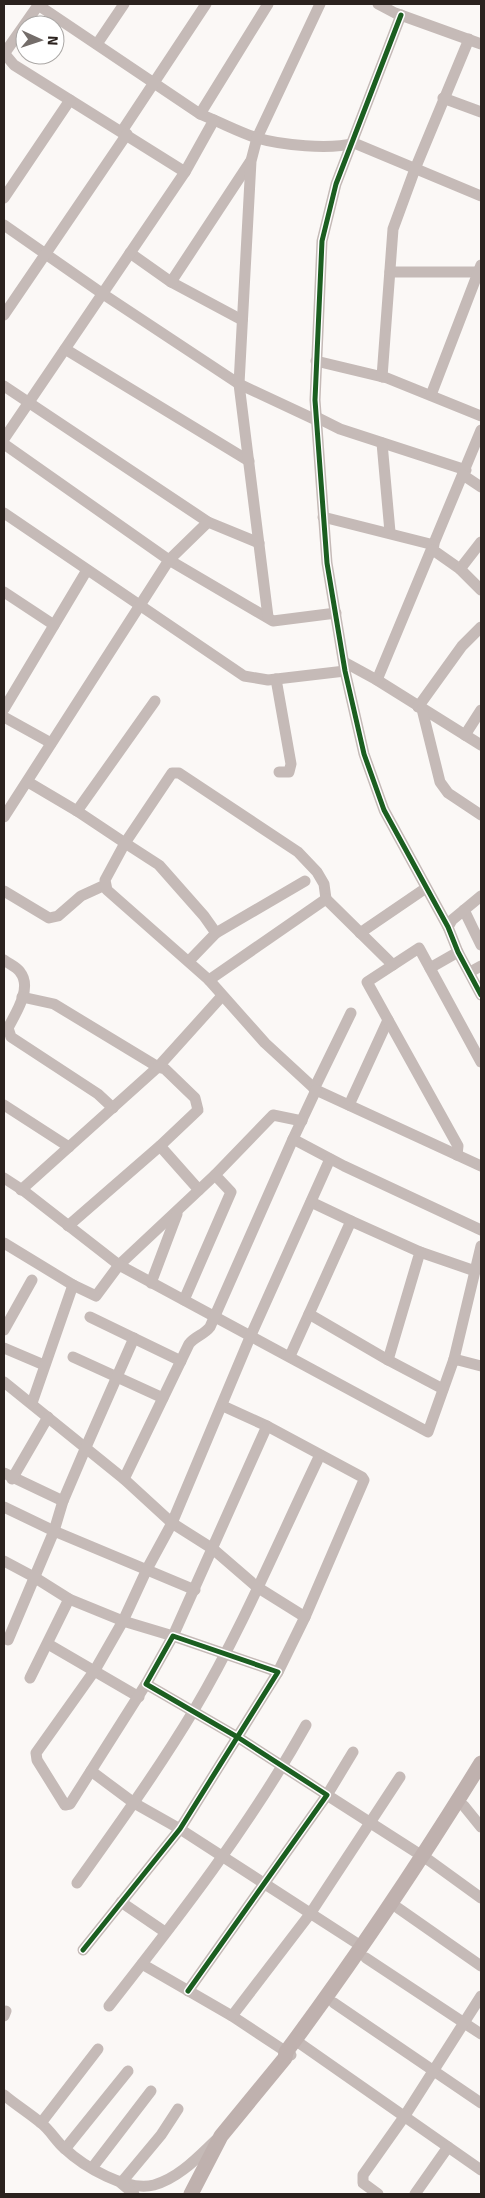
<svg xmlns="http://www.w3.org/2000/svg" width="485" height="2198" font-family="Signika,sans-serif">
  <rect width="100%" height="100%" fill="#fbf8f6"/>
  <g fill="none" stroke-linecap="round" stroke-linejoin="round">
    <g stroke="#c5bab7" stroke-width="11">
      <path d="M 378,4 L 395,13 L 481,44"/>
      <path d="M 38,5 L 200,114"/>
      <path d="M 401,15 L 336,184 L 322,241 L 315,400 L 327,563 L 345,671 L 364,754 L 384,810 L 448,927 L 458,952 L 481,995"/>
      <path d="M 97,44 L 124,4"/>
      <path d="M 4,53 L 14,65 L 185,172"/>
      <path d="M 4,54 L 39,4"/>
      <path d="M 443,98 L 481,112"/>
      <path d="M 214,120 C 228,126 242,133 257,138 C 281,145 330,150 354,143 L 481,196"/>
      <path d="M 122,131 L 206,4"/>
      <path d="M 4,198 L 70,100"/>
      <path d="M 4,225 L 103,294 L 239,384 L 316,420"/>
      <path d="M 130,253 L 171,282 L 242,320"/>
      <path d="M 390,272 L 479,272"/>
      <path d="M 171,282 L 250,162"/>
      <path d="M 4,315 L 127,134"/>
      <path d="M 65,349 L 249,461"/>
      <path d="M 316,361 L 387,378 L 481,416"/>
      <path d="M 382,377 L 393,229 L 415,169 L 469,39"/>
      <path d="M 4,386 L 208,522 L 259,543"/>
      <path d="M 431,395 L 481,265"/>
      <path d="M 316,417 L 340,429 L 466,470"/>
      <path d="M 481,430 L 377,680 L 481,745"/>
      <path d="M 4,439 L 185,172 L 214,120 L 200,114 L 268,4"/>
      <path d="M 382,443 L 390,532"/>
      <path d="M 4,444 L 169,560 L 273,621 L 336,613"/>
      <path d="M 463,475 L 481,487"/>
      <path d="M 4,513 L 244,676 L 268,680 L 345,671"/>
      <path d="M 323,517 L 434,545"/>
      <path d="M 433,550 L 460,569 L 481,542"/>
      <path d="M 460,569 L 481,590"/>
      <path d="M 4,592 L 54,625"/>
      <path d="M 268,617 L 239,384 L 251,161 L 257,138 L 320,4"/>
      <path d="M 344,662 L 377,680"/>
      <path d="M 276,679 L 291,764 L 289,772 L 279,772"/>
      <path d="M 418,707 L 462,646 L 481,627"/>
      <path d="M 4,709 L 87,570"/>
      <path d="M 422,709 L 440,782 L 448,793 L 481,815"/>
      <path d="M 4,717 L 51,743"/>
      <path d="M 465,735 L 481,710"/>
      <path d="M 28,782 L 77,811 L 125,843 L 172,773 L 179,773 L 298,852 L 317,872 L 324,884 L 326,899"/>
      <path d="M 77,811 L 155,701"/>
      <path d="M 4,817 L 169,560 L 208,522"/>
      <path d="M 4,891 L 49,918 L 58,916 L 81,896 L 105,885"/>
      <path d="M 464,910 L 481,945"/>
      <path d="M 448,927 L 452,920 L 481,896"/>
      <path d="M 216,933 L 204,916 L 159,865 L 125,843 L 105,880 L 107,890 L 209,980 L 265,1043 L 316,1090 L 481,1166"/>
      <path d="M 360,933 L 426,888"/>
      <path d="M 4,960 C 9,964 17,967 20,972 C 33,988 15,1014 8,1028 L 11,1037 L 98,1094 L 113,1108"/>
      <path d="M 189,961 L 216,933 L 305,881"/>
      <path d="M 430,968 L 458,952"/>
      <path d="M 470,972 L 481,966"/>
      <path d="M 209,980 L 326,899 L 393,965"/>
      <path d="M 22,997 L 54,1004 L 158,1067 L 222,996"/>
      <path d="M 314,1089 L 351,1013"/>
      <path d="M 316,1090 L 293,1139 L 344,1166 L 481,1230"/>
      <path d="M 4,1105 L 69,1147"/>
      <path d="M 349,1105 L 388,1020"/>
      <path d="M 160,1146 L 199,1190"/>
      <path d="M 457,1155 L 458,1146 L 367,982 L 419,948 L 481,1062"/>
      <path d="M 4,1178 L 24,1191 L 119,1265 L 215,1175"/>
      <path d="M 21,1190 L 158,1067 L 165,1069 L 195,1098 L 198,1110 L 160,1146 L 68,1226"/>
      <path d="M 311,1202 L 351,1221"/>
      <path d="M 4,1243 L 73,1285 L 96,1296 L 119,1265 L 428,1432 L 454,1359 L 481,1366"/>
      <path d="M 420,1252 L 475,1271"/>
      <path d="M 151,1283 L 177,1214"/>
      <path d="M 184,1300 L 231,1192 L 215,1175 L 273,1115 L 302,1121"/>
      <path d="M 309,1314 L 388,1360 L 443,1389"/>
      <path d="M 90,1317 L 181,1361"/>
      <path d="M 4,1330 L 32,1280"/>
      <path d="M 4,1348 L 44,1365"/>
      <path d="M 290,1356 L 351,1221 L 420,1252 L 388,1360"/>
      <path d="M 73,1357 L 163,1398"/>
      <path d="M 454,1359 L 481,1246"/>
      <path d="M 4,1382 L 124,1479 L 172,1523 L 213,1549 L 257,1587 L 305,1617"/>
      <path d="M 32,1403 L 73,1285"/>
      <path d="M 223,1406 L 267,1426 L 362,1477 L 364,1480 L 305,1617 L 278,1672"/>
      <path d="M 4,1473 L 63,1501"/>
      <path d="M 12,1479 L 48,1417"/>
      <path d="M 124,1479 L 189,1344 C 195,1336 204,1335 210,1327 L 293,1139"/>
      <path d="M 4,1507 L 54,1531 L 195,1590"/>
      <path d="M 4,1561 L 34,1577 L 69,1599 L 123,1621 L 173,1636 L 267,1426"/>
      <path d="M 8,1640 L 54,1531 L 63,1501 L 86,1447 L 134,1338"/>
      <path d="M 48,1644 L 139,1697"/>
      <path d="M 30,1678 L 69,1599"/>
      <path d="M 146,1684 L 70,1804 L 65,1805 L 37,1760 L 36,1753 L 95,1670 L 123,1621 L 147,1569 L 172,1523 L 251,1335 L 330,1159"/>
      <path d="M 353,1752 L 327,1795 L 430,1861 L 481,1898"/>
      <path d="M 91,1771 L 134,1803 L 180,1829 L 361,1946"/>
      <path d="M 464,1806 L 481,1827"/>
      <path d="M 77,1883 C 117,1827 158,1770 194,1710 C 242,1629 279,1540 320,1455"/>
      <path d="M 121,1902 L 165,1932"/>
      <path d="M 398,1908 L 481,1966"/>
      <path d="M 83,1950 L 180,1829 L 278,1672 L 173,1636 L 146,1684 L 239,1738 L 327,1795 L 188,1991"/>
      <path d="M 366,1958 L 481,2034"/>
      <path d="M 142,1964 L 232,2016 L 291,2055"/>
      <path d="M 334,2003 L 481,2103"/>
      <path d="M 109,2006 C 179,1917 251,1824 306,1725"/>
      <path d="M 4,2016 L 6,2011"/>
      <path d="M 232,2016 L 310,1914 L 400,1777"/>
      <path d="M 295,2040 L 481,2170"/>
      <path d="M 4,2095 C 16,2105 29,2113 41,2123 C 50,2130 56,2141 64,2148 C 84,2167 127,2192 154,2185 C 179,2178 198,2157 216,2140"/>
      <path d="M 41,2123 L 98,2049"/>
      <path d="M 65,2149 L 128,2071"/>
      <path d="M 92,2168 L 151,2091"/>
      <path d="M 134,2194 L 121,2183 L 161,2135 L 178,2109"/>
      <path d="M 378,2194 L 363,2183 L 363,2175 L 404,2117 L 481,1996"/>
      <path d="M 415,2194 L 448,2147"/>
    </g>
    <path stroke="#bfb1ae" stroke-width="15" d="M 191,2194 L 221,2136 L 285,2058 L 286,2052 C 355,1959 420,1862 481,1763"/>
    <g stroke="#fff" stroke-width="8">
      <g id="cycleway">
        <path d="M 401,15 L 336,184 L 322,241 L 315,400 L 327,563 L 345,671 L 364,754 L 384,810 L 448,927 L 458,952 L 481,995"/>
        <path d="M 83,1950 L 180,1829 L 278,1672 L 173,1636 L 146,1684 L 239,1738 L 327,1795 L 188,1991"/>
      </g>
    </g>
    <use href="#cycleway" stroke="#1b5e20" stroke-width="5"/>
  </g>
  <rect width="485" height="2198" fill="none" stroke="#2b221e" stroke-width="10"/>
  <g transform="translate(40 40) rotate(93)"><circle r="24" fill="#ffffff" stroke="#aaa7a5"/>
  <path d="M0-4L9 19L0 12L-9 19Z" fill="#746d6a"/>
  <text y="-8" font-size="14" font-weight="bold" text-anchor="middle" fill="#2b221e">N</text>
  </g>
</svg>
